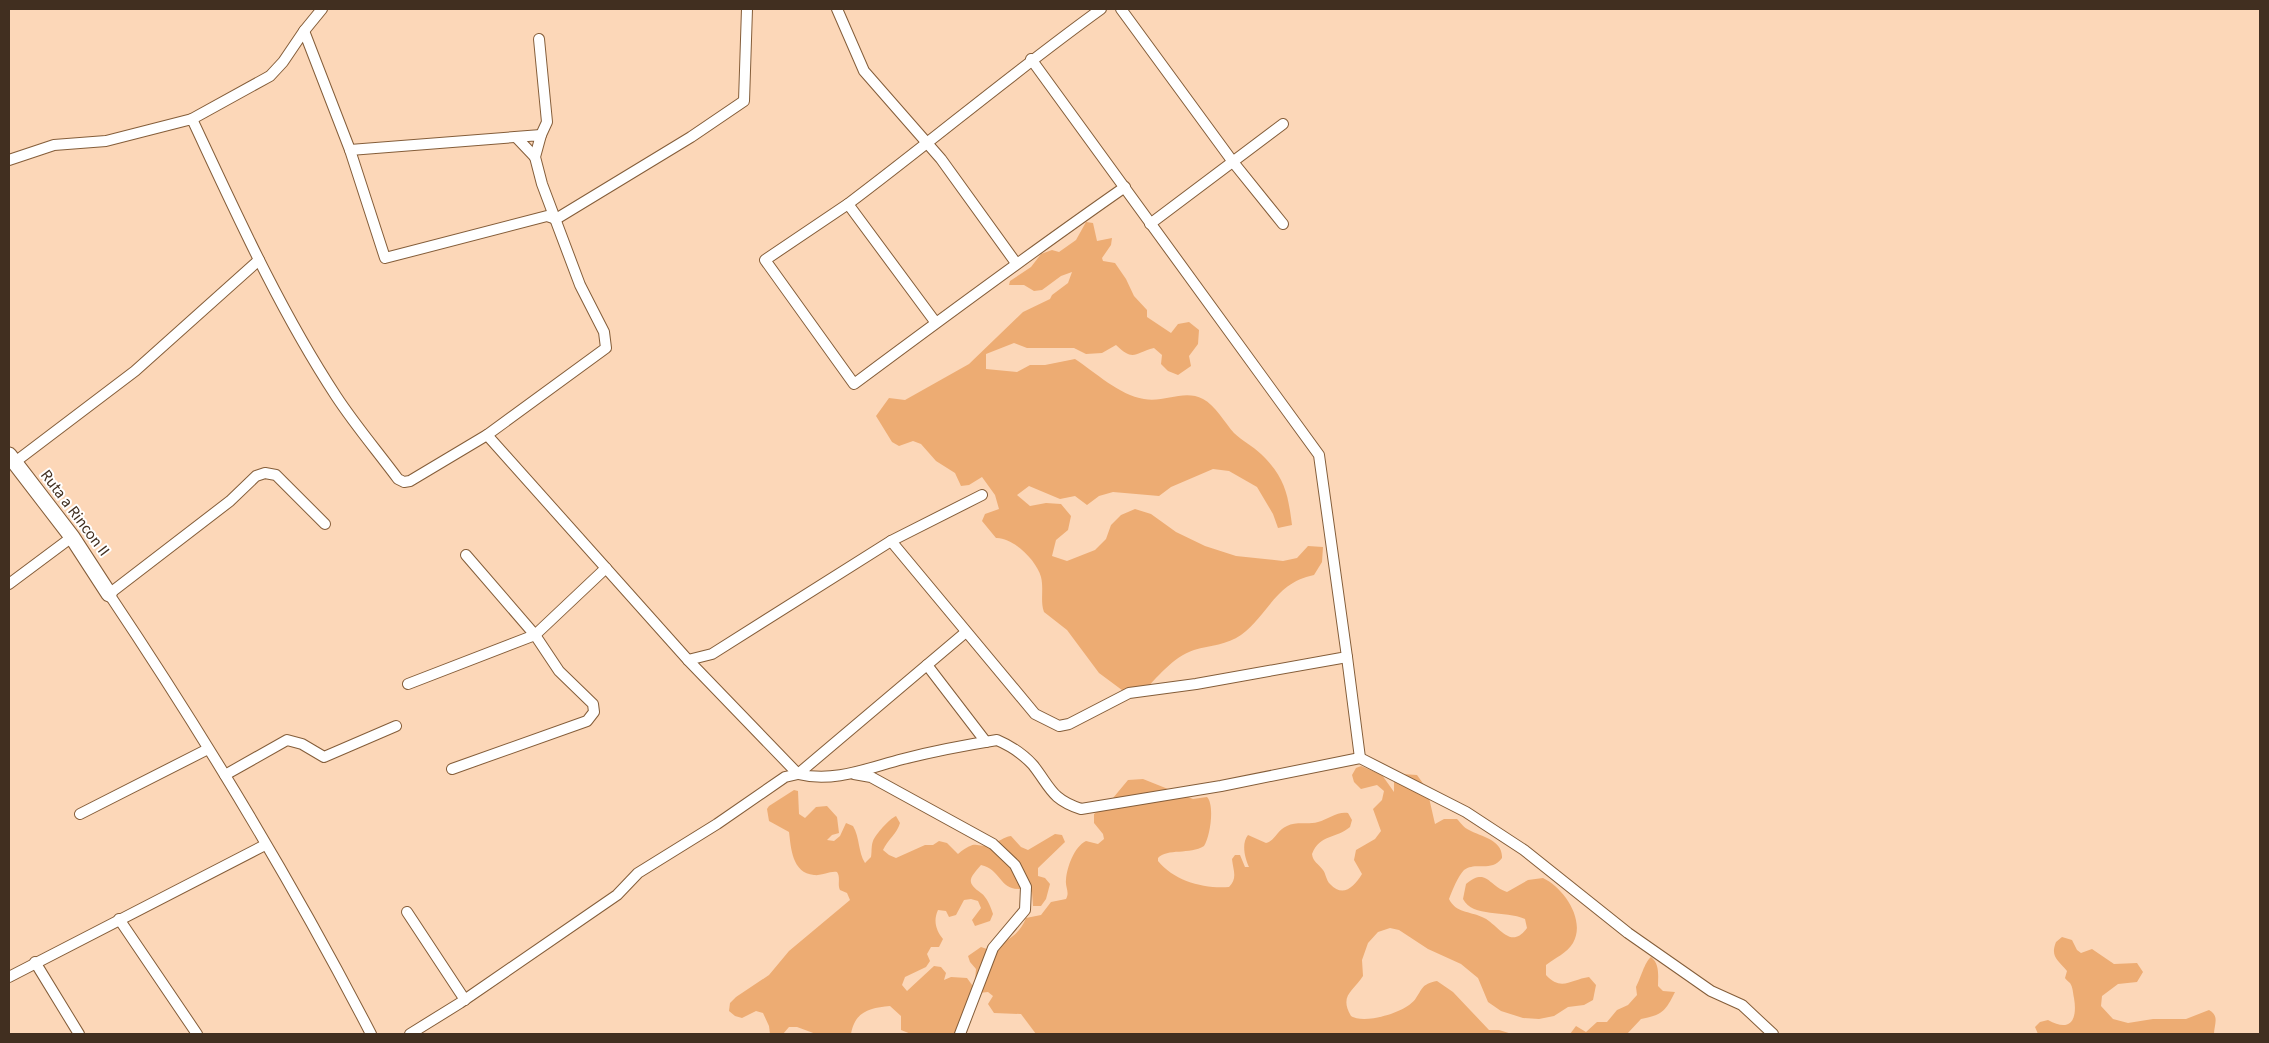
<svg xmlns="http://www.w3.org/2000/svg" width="2269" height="1043" font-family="'Source Sans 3',sans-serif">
  <rect width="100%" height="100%" fill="#fcd7b8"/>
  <g fill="#edac73">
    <path d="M 1086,222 L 1093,223 L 1097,241 L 1112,238 L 1111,245 L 1102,258 L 1103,261 L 1115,263 L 1126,279 L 1134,296 L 1147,310 L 1147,317 L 1171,333 L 1178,324 L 1189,322 L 1199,330 L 1198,344 L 1189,356 L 1191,366 L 1178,375 L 1168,371 L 1161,364 L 1162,355 L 1154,348 C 1134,353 1134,362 1116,345 L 1102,353 L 1086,354 L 1074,348 L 1027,348 L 1014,343 L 986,354 L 986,369 L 1017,372 L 1030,365 L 1045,365 L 1075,359 C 1095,372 1119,395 1144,399 C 1164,403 1184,389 1203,399 C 1215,405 1225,423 1234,433 C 1242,441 1253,446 1261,454 C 1285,477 1288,494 1292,525 L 1278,528 L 1273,514 L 1257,487 L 1229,471 L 1213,469 L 1171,487 L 1159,496 L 1113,492 L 1099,496 L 1087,505 L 1075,496 L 1060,499 L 1029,486 L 1017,495 L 1030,506 L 1046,503 L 1061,504 L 1071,516 L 1068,530 L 1056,540 L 1052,556 L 1067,561 L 1095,550 L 1106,539 L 1111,525 L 1121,515 L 1135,509 L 1151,514 L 1176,532 L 1205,546 L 1236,556 L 1283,561 L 1297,558 L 1308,546 L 1323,547 L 1322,562 L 1314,575 C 1275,583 1269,614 1241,635 C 1227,645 1211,645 1194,650 C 1173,657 1156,678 1142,694 L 1126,693 L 1099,673 L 1067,630 L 1044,612 C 1040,601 1044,589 1041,577 C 1037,561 1013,537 996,538 L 982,521 L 985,514 L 999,509 L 995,495 L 982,477 L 969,485 L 961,486 L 955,473 L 936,461 L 921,444 L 913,441 L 899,446 L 892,442 L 876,416 L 889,398 L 905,400 L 969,364 L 1023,312 L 1050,299 L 1052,295 L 1068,283 L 1072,272 L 1061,276 L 1042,290 L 1034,291 L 1024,285 L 1009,285 L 1010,281 L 1031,267 L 1041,254 L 1052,250 L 1059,252 L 1076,240 Z"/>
    <path d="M 1361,766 L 1382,775 L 1394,792 L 1394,781 L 1402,774 L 1417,775 L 1427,789 L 1435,824 L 1444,819 L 1457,819 C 1461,823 1464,828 1469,830 C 1482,837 1503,840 1502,858 C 1491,873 1476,861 1464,870 C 1458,876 1452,891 1449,899 C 1456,913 1469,911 1482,917 C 1498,923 1510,952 1527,928 L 1525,919 C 1505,910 1473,918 1463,899 L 1466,884 C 1487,867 1488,886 1507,892 L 1528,880 L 1543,878 C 1564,888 1586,920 1573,943 C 1567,953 1555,958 1546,965 L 1546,975 C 1561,992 1572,979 1589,977 L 1596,985 L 1593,1000 L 1584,1005 L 1568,1007 L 1554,1016 L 1539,1019 L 1523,1018 L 1501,1011 L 1488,1002 L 1478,978 L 1461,964 L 1428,949 L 1399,930 L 1390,928 L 1378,932 L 1368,943 L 1362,960 L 1363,976 C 1353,992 1339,995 1351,1016 C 1364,1025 1408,1012 1416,998 C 1422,990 1421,984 1437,981 L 1453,992 L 1489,1030 L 1499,1030 L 1512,1034 L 1036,1034 L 1021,1014 L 994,1013 L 988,1004 L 993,996 L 988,992 L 979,993 L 975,981 L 976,969 L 970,962 L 968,956 L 981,947 L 993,951 C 1007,939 1019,936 1026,918 L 1041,915 L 1051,902 L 1066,899 C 1070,892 1065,887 1066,880 C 1067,867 1074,847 1086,841 L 1098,844 L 1104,839 L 1103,834 L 1094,823 L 1094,814 L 1108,804 L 1128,780 L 1143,779 L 1193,799 L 1207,797 C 1215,805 1210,837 1204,846 C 1190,855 1167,848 1158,858 L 1158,861 C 1174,881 1204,889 1229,887 C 1238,878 1233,870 1232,859 L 1235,855 L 1240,855 L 1245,867 L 1249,867 C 1245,858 1241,844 1248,835 L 1266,843 C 1275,841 1277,830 1287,826 C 1296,821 1308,825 1318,822 C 1328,819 1338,811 1348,813 L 1352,820 L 1350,827 C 1336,839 1320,834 1312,854 C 1313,862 1318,863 1323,870 C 1326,874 1326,880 1330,884 C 1343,898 1354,887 1362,874 L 1354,860 L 1356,850 L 1375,839 L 1381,831 L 1373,809 L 1382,800 L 1384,791 L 1377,785 L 1361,789 L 1354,782 L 1352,775 L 1356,768 Z"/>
    <path d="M 794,790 L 798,791 L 799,814 L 805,818 L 816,807 L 827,806 L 837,817 L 839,833 L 832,835 L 827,840 L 834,841 L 840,836 L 846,823 L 853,826 C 860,838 858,852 865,863 L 871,857 C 872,852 871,846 873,841 C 876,834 889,819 896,816 L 900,823 C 897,834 888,839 883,850 L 889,855 L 896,858 L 925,845 L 933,845 L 939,841 L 947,843 L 958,854 C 979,837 975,850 992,844 C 999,842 1003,837 1011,836 L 1021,847 L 1028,850 L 1055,834 L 1062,835 L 1065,842 L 1038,868 L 1038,876 L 1045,878 L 1050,884 L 1046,899 L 1041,906 L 1033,906 L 1032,892 L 1026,888 C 999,894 1003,870 981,865 C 970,878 965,882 981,893 C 987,897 991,908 993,914 L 990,921 L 975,926 L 972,920 L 981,908 L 978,901 L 971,899 L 964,900 L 956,915 L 949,917 L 946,911 L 938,910 C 933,921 936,930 943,939 L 939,947 L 931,947 L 927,954 L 930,961 L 926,967 L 905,977 L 902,985 L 907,991 L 934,966 L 941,967 L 946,973 L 944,980 L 951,977 L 967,978 L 975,989 L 960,1034 L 911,1034 L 901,1030 L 901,1016 L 890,1006 C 870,1008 855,1011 851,1034 L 816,1034 L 797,1027 L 789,1027 L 783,1034 L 770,1034 L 769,1026 L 763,1013 L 756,1011 L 742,1018 L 735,1016 L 729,1011 L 730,1003 L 736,997 L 769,975 L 789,951 L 850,900 L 847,893 L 840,890 C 837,884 841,878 837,872 C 829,871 822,876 814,875 C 792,873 791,848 789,832 L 769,821 L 767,809 L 769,806 Z"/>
    <path d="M 2062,937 L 2072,940 L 2077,950 L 2081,953 L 2092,949 L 2114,964 L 2137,963 L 2143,972 L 2137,982 L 2118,984 L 2102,996 L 2101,1006 L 2113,1019 L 2128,1023 L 2153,1019 L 2186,1019 L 2209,1010 C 2220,1016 2214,1025 2214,1034 L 2038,1034 L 2035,1027 L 2040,1022 L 2048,1020 C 2069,1032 2078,1022 2074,998 C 2073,994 2073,987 2070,983 C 2068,981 2066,980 2065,978 L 2067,971 C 2058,960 2050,957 2056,942 Z"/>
    <path d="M 1651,957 C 1660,964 1658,976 1658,986 L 1663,991 L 1675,992 C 1665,1012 1662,1015 1641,1019 L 1627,1034 L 1570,1034 L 1576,1026 L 1586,1032 L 1597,1022 L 1607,1022 L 1617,1010 L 1628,1005 L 1637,995 L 1636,987 C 1640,980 1645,961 1651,957 Z"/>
  </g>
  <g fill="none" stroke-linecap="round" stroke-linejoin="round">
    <g stroke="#845d39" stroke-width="12">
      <g id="street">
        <path d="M 837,9 L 864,71 L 941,159 L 1016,263"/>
        <path d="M 1121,9 L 1233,162 L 1283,224"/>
        <path d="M 304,31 L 322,9"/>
        <path d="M 539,39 L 547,122 L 541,135"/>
        <path d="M 192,119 L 270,76 L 283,62 L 304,31 L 350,150 L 541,135 L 535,157 L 542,184 L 580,285 L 604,332 L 606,348 L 487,435"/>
        <path d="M 516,137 L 535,157"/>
        <path d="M 350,150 L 385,258 L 547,216 L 556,219 L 691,137 L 744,101 L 747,9"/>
        <path d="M 9,160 L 54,145 L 106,141 L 192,119 C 236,213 279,309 336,396 C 355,425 378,452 398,479 L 404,482 L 410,481 L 487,435 L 688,660 L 798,774 C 834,783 868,768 903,759 C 934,751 966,745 997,740 C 1011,746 1023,754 1033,765 C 1051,788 1051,799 1081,809 L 1221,786 L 1360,758 L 1466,812 L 1524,850 L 1628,933 L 1711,991 L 1742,1005 L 1773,1034"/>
        <path d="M 848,204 C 933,140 1015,71 1101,9"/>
        <path d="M 1150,224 L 1283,124"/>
        <path d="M 936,323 L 848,204 L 765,260 L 854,384 C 944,317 1033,251 1125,187"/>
        <path d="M 15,462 L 135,371 L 259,260"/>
        <path d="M 325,524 L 276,475 L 265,473 L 256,476 L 230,501 L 109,594 C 204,736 293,883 371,1034"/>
        <path d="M 891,541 L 1035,714 L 1059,726 L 1069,724 L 1129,693 L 1196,684 L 1347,657 L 1319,455 L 1031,59"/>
        <path d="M 9,584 L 72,537"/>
        <path d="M 1347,657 L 1360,758"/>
        <path d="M 688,660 L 712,654 L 891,541 L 982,495"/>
        <path d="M 927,665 L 986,742"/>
        <path d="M 408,684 L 535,635 L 606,568"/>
        <path d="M 452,769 L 587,721 L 594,712 L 593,704 L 559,671 L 535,635 L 466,555"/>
        <path d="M 854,774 L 871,777 L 993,844 L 1015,865 L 1026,887 L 1025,910 L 993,948 L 960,1034"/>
        <path d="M 225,775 L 287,740 L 302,744 L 324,757 L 396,726"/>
        <path d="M 80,814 L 208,749"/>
        <path d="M 407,912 L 465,1000"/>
        <path d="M 119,919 L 197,1034"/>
        <path d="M 35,962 L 79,1034"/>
        <path d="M 9,977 L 265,845"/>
        <path d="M 410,1034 L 460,1003 L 617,895 L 638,873 L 717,824 L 785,777 L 798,774 L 966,632"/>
      </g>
    </g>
    <g stroke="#845d39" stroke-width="17">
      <path id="secondary" d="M 9,455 L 72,537 L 109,594"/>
    </g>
    <use href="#street" stroke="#fff" stroke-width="10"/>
    <use href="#secondary" stroke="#fff" stroke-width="15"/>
  </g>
  <g text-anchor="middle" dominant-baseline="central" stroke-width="4" stroke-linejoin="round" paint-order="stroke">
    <g font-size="16" fill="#412f20" stroke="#fff">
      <text transform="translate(75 513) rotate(53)">Ruta a Rincon II</text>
    </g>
  </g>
  <rect width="2269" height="1043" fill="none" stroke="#412f20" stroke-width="20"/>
</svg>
